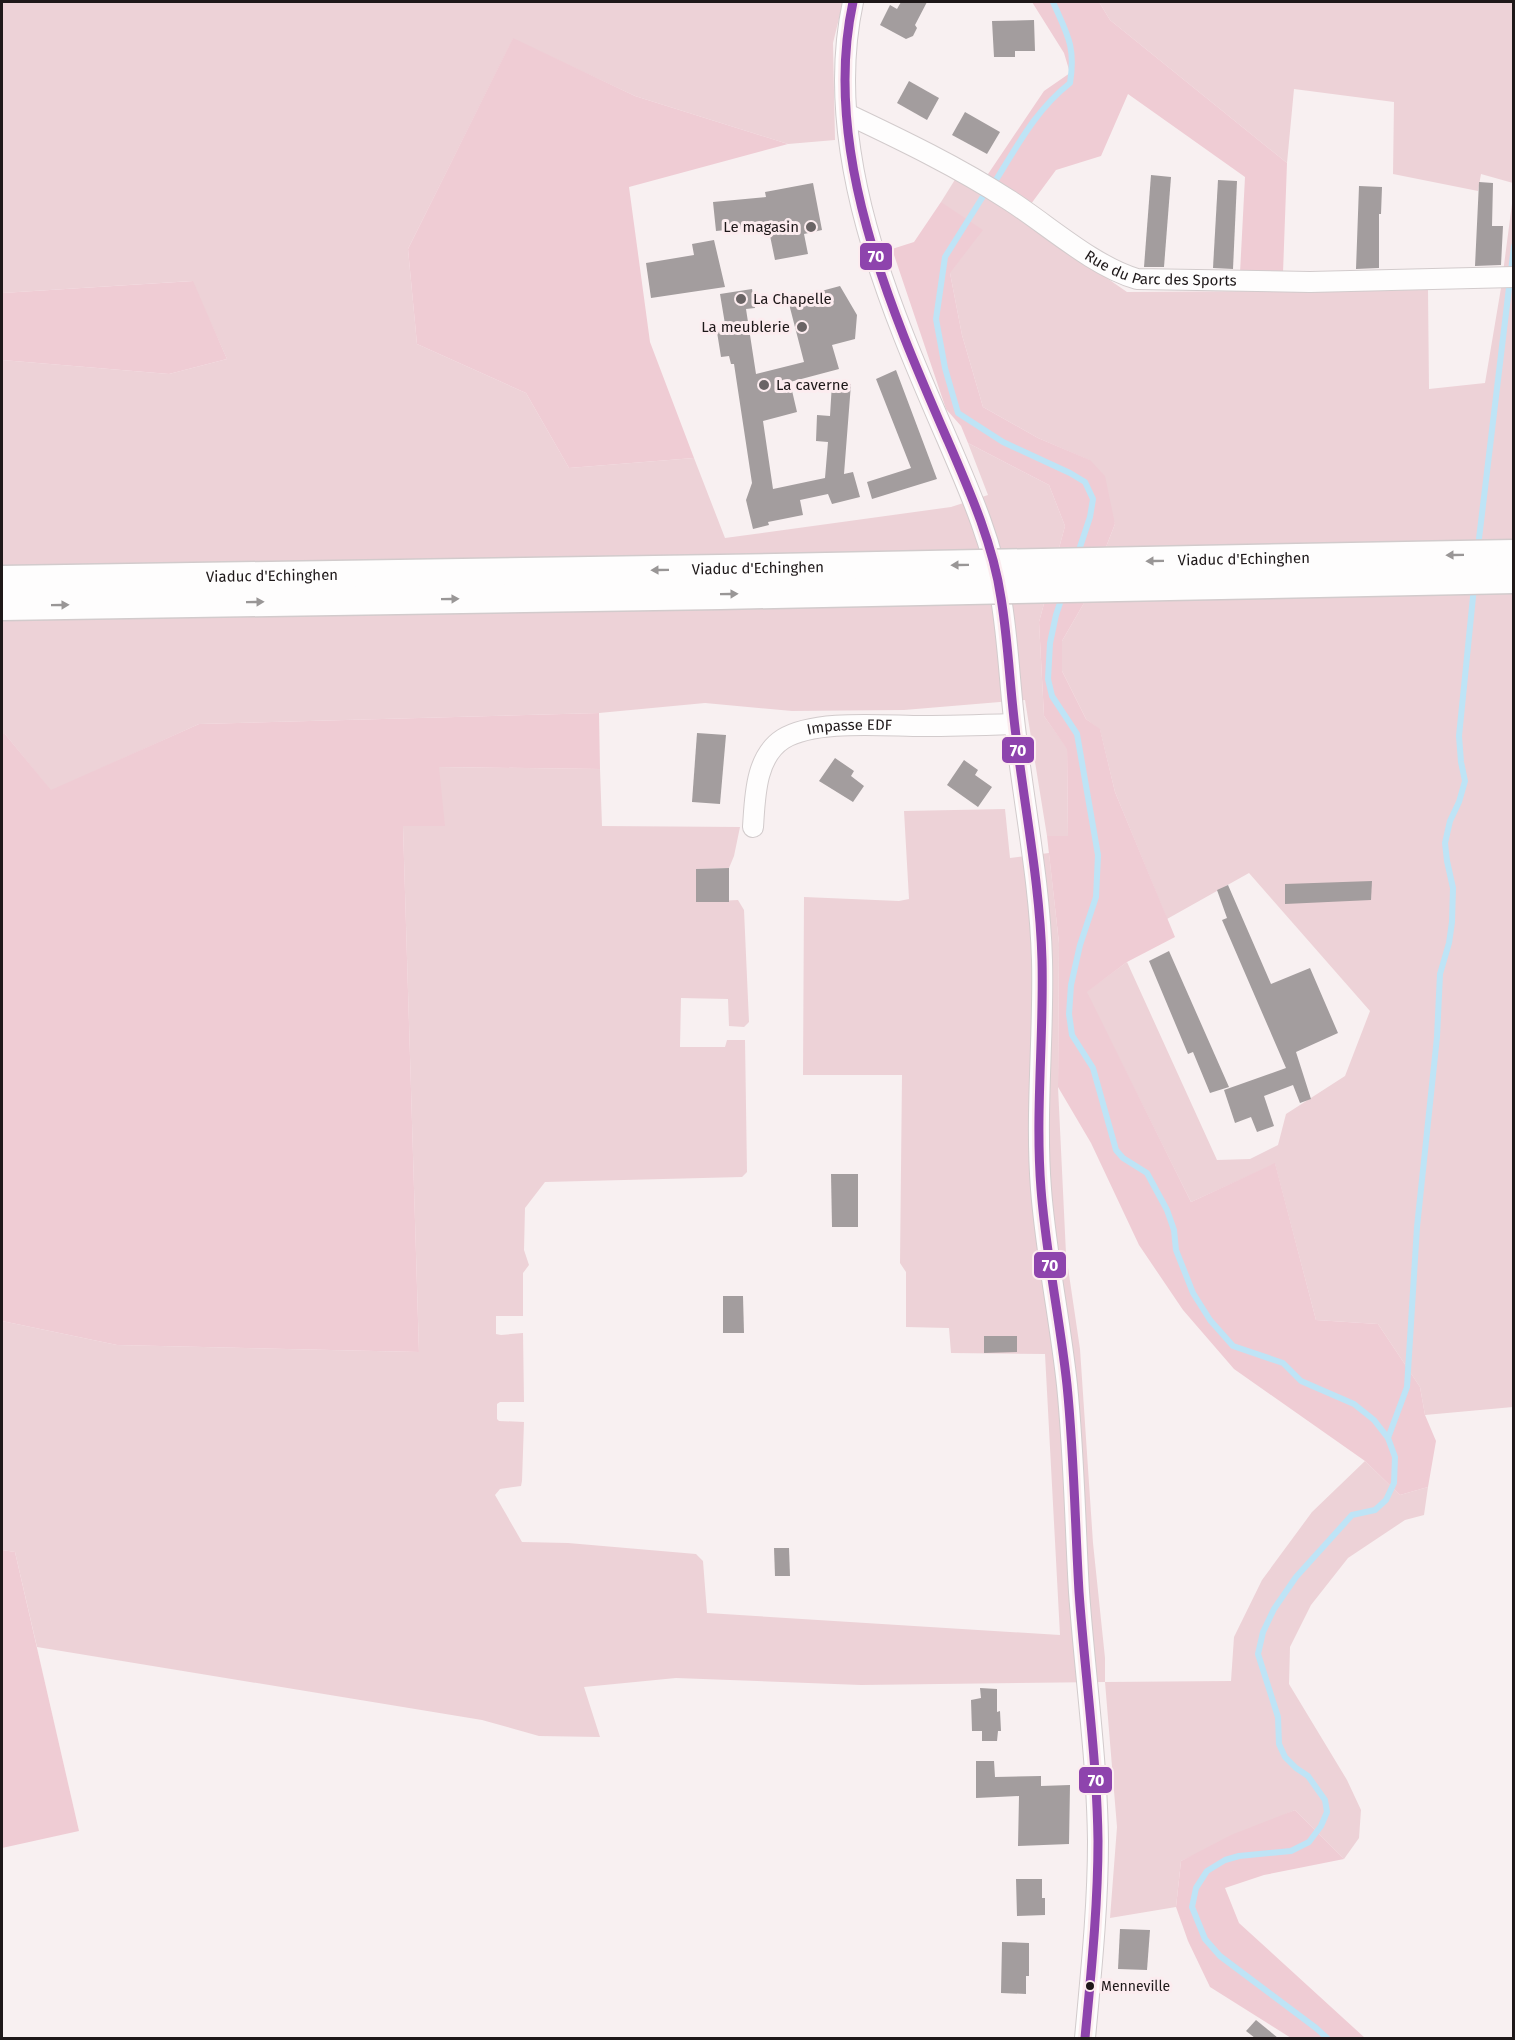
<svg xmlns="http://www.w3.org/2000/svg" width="1515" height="2040" font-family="'Fira Sans',sans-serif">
  <rect width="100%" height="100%" fill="#f8f0f1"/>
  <g fill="#edd2d7">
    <path d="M 2,2 L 843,2 L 833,43 L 835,140 L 788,144 L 635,96 L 513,39 L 408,249 L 417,344 L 526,393 L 569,468 L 694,458 L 725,538 L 951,507 L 988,495 L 968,443 L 1049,485 L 1065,526 L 1039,622 L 1044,716 L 1067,748 L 1068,837 L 1047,836 L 1025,700 L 904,710 L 792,711 L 705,703 L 599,713 L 199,724 L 51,791 L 5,734 L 2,734 L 2,360 L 169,374 L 227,359 L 192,281 L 2,293 Z"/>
    <path d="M 1099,2 L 1513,2 L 1513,183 L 1481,174 L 1478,191 L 1393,174 L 1394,102 L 1294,89 L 1287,163 L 1110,20 Z"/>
    <path d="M 956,178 L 1043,234 L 1127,292 L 1428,290 L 1429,389 L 1485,383 L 1501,288 L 1513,196 L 1513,1407 L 1425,1415 L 1420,1387 L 1378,1324 L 1316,1320 L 1275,1164 L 1191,1202 L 1086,992 L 1127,962 L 1217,1160 L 1250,1159 L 1278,1145 L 1286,1114 L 1345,1076 L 1370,1011 L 1249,873 L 1167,919 L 1115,792 L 1100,730 L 1086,719 L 1062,671 L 1062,641 L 1084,603 L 1115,524 L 1089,460 L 1038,438 L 983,407 L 962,335 L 950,273 L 941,202 Z"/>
    <path d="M 438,767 L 600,769 L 602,826 L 740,827 L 734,856 L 729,868 L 696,869 L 696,902 L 738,900 L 744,910 L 749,1022 L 744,1027 L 729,1026 L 728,999 L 681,998 L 680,1047 L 725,1047 L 727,1040 L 745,1040 L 747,1172 L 742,1177 L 545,1182 L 525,1208 L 524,1250 L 529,1265 L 523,1273 L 523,1316 L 496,1316 L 496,1334 L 501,1335 L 523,1333 L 524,1402 L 500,1402 L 497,1404 L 497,1419 L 499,1421 L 524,1422 L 522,1481 L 521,1486 L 500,1489 L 495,1495 L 522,1542 L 568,1543 L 696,1554 L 703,1561 L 707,1613 L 1060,1635 L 1045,1354 L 951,1353 L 949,1328 L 906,1327 L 906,1272 L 900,1263 L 902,1075 L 803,1075 L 804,897 L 899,901 L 909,899 L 904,811 L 1005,809 L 1010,858 L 1049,853 L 1059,943 L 1058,1087 L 1066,1254 L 1080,1349 L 1093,1543 L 1105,1658 L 1105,1682 L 1231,1681 L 1234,1637 L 1262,1580 L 1312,1512 L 1365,1461 L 1400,1495 L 1428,1487 L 1424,1515 L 1405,1520 L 1348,1558 L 1311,1605 L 1290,1647 L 1289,1684 L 1347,1780 L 1361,1810 L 1359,1838 L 1344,1859 L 1295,1810 L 1181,1861 L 1176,1907 L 1110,1918 L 1117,1827 L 1105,1682 L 861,1685 L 676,1678 L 584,1687 L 600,1737 L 539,1736 L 482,1720 L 37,1647 L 15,1552 L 2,1550 L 2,1321 L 117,1345 L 419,1352 L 403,826 Z"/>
  </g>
  <g fill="#efccd4">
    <path d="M 1032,2 L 1099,2 L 1110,20 L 1287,163 L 1283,273 L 1240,273 L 1245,177 L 1128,94 L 1101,156 L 1056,170 L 1028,208 L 984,180 L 1044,91 L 1070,73 L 1064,53 Z"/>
    <path d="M 513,38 L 635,96 L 788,144 L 629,187 L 650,342 L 694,458 L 569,468 L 526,393 L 417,344 L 408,249 Z"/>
    <path d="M 941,202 L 983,230 L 950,273 L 962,335 L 983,407 L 1038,438 L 1090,460 L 1105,476 L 1115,524 L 1084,603 L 1062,641 L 1062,671 L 1086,719 L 1100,729 L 1115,792 L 1175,937 L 1127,962 L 1087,992 L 1191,1202 L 1275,1163 L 1316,1320 L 1378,1324 L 1420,1387 L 1425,1415 L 1436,1441 L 1428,1487 L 1400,1495 L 1365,1461 L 1234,1369 L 1183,1310 L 1139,1245 L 1091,1143 L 1058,1087 L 1059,943 L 1047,836 L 1068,836 L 1067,749 L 1044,716 L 1039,622 L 1065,526 L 1049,485 L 968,443 L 961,426 L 946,409 L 892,249 L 914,242 Z"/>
    <path d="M 193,281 L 227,359 L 169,374 L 2,360 L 2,293 Z"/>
    <path d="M 599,713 L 600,769 L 439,767 L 445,826 L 403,826 L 419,1352 L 117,1345 L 2,1321 L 2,734 L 5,734 L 51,790 L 199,724 Z"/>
    <path d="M 2,1550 L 15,1552 L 79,1831 L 2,1848 Z"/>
    <path d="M 1295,1810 L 1344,1859 L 1264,1875 L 1225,1888 L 1239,1923 L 1365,2038 L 1291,2038 L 1210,1987 L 1188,1941 L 1176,1907 L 1181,1861 L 1231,1835 Z"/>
  </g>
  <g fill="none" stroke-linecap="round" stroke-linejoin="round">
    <g stroke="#bee4f6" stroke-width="6">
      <path d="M 996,180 C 1019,143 1036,110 1070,83 C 1076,46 1067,34 1053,2"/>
      <path d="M 982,198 L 945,257 L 936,319 L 945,368 L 958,413 L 1003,442 L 1070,473 L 1085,482 L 1093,499 L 1090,517 L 1078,553"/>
      <path d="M 1478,547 L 1514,246"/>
      <path d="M 1062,597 L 1056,615 L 1050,643 L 1048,679 L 1052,696 L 1077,734 L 1098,855 L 1096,897 L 1080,945 L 1071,985 L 1069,1014 L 1072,1035 L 1093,1068 L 1116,1150 L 1123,1158 L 1147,1173 L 1167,1210 L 1174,1230 L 1176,1250 L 1193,1293 L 1210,1320 L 1233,1346 L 1283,1363 L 1301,1381 L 1354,1404 L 1374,1420 L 1388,1438 L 1395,1457 L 1394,1483 L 1386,1500 L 1375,1510 L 1352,1515 L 1296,1577 L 1274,1609 L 1263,1632 L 1258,1654 L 1278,1717 L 1279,1744 L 1285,1757 L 1296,1768 L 1308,1776 L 1325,1800 L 1327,1812 L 1321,1826 L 1309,1842 L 1291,1851 L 1239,1856 L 1225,1860 L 1207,1871 L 1196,1888 L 1192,1907 L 1205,1939 L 1220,1956 L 1316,2028 L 1327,2038"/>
      <path d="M 1388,1438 L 1407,1387 L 1417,1227 L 1437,1037 L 1440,974 L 1449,943 L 1452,922 L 1453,888 L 1447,861 L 1445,843 L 1450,821 L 1459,802 L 1465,781 L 1461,762 L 1459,736 L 1474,587"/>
    </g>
  </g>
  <g fill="#a39d9e">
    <path d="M 901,2 L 927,2 L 915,25 L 917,28 L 913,36 L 906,39 L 880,25 L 890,5 L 897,9 Z"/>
    <path d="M 1034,20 L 1035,51 L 1015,51 L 1015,57 L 994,57 L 992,21 Z"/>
    <path d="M 909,81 L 939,98 L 927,120 L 897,103 Z"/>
    <path d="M 965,112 L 1000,132 L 987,154 L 952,135 Z"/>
    <path d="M 1151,175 L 1171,177 L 1164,267 L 1144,267 Z"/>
    <path d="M 1218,180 L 1237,181 L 1233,269 L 1213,268 Z"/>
    <path d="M 1479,182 L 1493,183 L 1492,226 L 1503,226 L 1501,265 L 1475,266 Z"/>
    <path d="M 813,183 L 822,230 L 804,234 L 808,254 L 775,260 L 768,226 L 716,231 L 713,202 L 766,197 L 765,192 Z"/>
    <path d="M 1359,186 L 1382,187 L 1381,214 L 1379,214 L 1379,268 L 1356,269 Z"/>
    <path d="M 714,240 L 725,287 L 651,298 L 646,263 L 694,255 L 692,244 Z"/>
    <path d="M 840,286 L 857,315 L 855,339 L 832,345 L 839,369 L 790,382 L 797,412 L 763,421 L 773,489 L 825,478 L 828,442 L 816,441 L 817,415 L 830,416 L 832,383 L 851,384 L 844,474 L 853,472 L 860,497 L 832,504 L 828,494 L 800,500 L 803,515 L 768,522 L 769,525 L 753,529 L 746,500 L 752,483 L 734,364 L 731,364 L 729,356 L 721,357 L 717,332 L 726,330 L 720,294 L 752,289 L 755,308 L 746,309 L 756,374 L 804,362 L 788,300 Z"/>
    <path d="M 896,370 L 937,479 L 872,499 L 867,482 L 911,468 L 876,379 Z"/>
    <path d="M 697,733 L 726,735 L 720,804 L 692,802 Z"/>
    <path d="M 835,758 L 854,771 L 851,776 L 864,786 L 853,802 L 819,781 Z"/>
    <path d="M 964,760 L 978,770 L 975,775 L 992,787 L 978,807 L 947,785 Z"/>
    <path d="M 729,868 L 729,902 L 696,902 L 696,869 Z"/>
    <path d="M 1372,881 L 1371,900 L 1285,904 L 1285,884 Z"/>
    <path d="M 1228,885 L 1271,984 L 1310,968 L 1338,1033 L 1296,1052 L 1311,1099 L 1300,1103 L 1293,1085 L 1264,1096 L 1274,1126 L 1257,1132 L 1251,1117 L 1235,1123 L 1224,1090 L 1286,1068 L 1222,920 L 1227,918 L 1217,890 Z"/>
    <path d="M 1169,951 L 1229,1087 L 1210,1093 L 1193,1052 L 1188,1054 L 1149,961 Z"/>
    <path d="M 831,1174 L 858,1174 L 858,1227 L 832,1227 Z"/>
    <path d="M 723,1296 L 743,1296 L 744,1333 L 723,1333 Z"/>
    <path d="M 984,1336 L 1017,1336 L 1017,1352 L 984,1353 Z"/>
    <path d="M 774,1548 L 789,1548 L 790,1576 L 775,1576 Z"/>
    <path d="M 980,1688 L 997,1689 L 997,1712 L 1000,1711 L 1001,1731 L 998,1731 L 997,1741 L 982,1741 L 982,1731 L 972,1731 L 971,1700 L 981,1698 Z"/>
    <path d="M 976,1761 L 994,1761 L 995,1777 L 1041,1776 L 1041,1786 L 1070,1785 L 1069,1844 L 1018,1846 L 1019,1796 L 976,1798 Z"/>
    <path d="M 1016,1879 L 1042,1879 L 1042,1898 L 1045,1898 L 1045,1915 L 1017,1916 Z"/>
    <path d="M 1120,1929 L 1150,1930 L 1147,1970 L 1118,1969 Z"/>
    <path d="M 1002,1942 L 1029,1943 L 1029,1976 L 1026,1976 L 1026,1994 L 1001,1993 Z"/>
    <path d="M 1256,2020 L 1278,2038 L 1255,2038 L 1246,2031 Z"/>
  </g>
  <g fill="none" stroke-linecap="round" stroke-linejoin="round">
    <g stroke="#d2cbcc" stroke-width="22">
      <g id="minor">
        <path d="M 853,2 C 821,150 890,308 948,441 C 970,492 993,544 1001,598 C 1009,646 1010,695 1017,743 C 1026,816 1040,887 1042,960 C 1044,1036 1035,1113 1041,1189 C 1046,1255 1060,1319 1067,1385 C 1074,1454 1075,1523 1079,1592 C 1085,1675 1097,1758 1098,1841 C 1098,1907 1091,1973 1085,2038"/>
        <path id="s1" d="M 847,114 C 902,140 958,167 1009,200 C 1048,225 1093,266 1137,279 L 1310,282 L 1514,277"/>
        <path id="s2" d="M 753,827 C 755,798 755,757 783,739 C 815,719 885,726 923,726 C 953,726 984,725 1014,724"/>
      </g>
    </g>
    <use href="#minor" stroke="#fefdfd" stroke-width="20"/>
    <g stroke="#d2cbcc" stroke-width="31" stroke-linecap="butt">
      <g id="highway-bridge">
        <path id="s3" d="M 2,580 L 720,569 L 1514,554"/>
        <path d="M 2,606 L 720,595 L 1514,579"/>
      </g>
    </g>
    <use href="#highway-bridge" stroke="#fefdfd" stroke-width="28"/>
    <g stroke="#fcecef" stroke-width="14">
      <path id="bus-1" d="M 853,2 C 821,150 890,308 948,441 C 970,492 993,544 1001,598 C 1009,646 1010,695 1017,743 C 1026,816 1040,887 1042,960 C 1044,1036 1035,1113 1041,1189 C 1046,1255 1060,1319 1067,1385 C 1074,1454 1075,1523 1079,1592 C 1085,1675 1097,1758 1098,1841 C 1098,1907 1091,1973 1085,2038"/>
    </g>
    <use href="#bus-1" stroke="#8e44ad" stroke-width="9"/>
  </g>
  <defs><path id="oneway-solid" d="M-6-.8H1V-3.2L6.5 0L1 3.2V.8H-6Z" transform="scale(1.5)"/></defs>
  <g fill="#999696">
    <use href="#oneway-solid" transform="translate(1455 555) rotate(179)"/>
    <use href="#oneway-solid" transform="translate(1155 561) rotate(179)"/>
    <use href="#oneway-solid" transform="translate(960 565) rotate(179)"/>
    <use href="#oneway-solid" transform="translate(660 570) rotate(179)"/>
    <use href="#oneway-solid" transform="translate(729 594) rotate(-1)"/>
    <use href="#oneway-solid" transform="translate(450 599) rotate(-1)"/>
    <use href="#oneway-solid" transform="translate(255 602) rotate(-1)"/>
    <use href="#oneway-solid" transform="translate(60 605) rotate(-1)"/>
  </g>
  <g fill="#6a6465" stroke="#fcecef" stroke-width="2">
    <circle cx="811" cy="227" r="6"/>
    <circle cx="741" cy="299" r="6"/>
    <circle cx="802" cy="327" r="6"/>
    <circle cx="764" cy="385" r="6"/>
  </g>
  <circle fill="#1e1819" stroke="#fcecef" stroke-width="2" cx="1090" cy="1986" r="5"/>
  <g text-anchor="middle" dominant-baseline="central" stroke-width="6" stroke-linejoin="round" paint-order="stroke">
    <g font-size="14" fill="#1e1819" stroke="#fcecef" text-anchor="start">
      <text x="1101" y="1986">Menneville</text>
    </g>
    <g font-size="15" fill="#1e1819" stroke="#fcecef" text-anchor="end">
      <text x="799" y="227">Le magasin</text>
      <text x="753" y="299" text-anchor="start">La Chapelle</text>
      <text x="790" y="327">La meublerie</text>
      <text x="776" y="385" text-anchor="start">La caverne</text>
    </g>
    <g font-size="15" fill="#1e1819" stroke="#fcecef">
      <text stroke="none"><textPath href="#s1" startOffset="356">Rue du Parc des Sports</textPath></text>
      <text stroke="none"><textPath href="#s3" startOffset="1242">Viaduc d'Echinghen</textPath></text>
      <text stroke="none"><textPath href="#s3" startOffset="756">Viaduc d'Echinghen</textPath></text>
      <text stroke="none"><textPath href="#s3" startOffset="270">Viaduc d'Echinghen</textPath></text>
      <text stroke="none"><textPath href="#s2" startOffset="165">Impasse EDF</textPath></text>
    </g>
  </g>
  <g stroke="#fcecef" stroke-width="2">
    <rect x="859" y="242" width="34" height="29" rx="6" fill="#8e44ad"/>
    <rect x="1001" y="736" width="34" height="28" rx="6" fill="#8e44ad"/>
    <rect x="1033" y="1251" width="34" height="28" rx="6" fill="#8e44ad"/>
    <rect x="1078" y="1766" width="35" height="28" rx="6" fill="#8e44ad"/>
  </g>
  <g font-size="16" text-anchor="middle" font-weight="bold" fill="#fff">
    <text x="876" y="262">70</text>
    <text x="1018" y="756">70</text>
    <text x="1050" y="1271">70</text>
    <text x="1096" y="1786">70</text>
  </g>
  <rect width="1515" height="2040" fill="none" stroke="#1e1819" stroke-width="6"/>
</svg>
